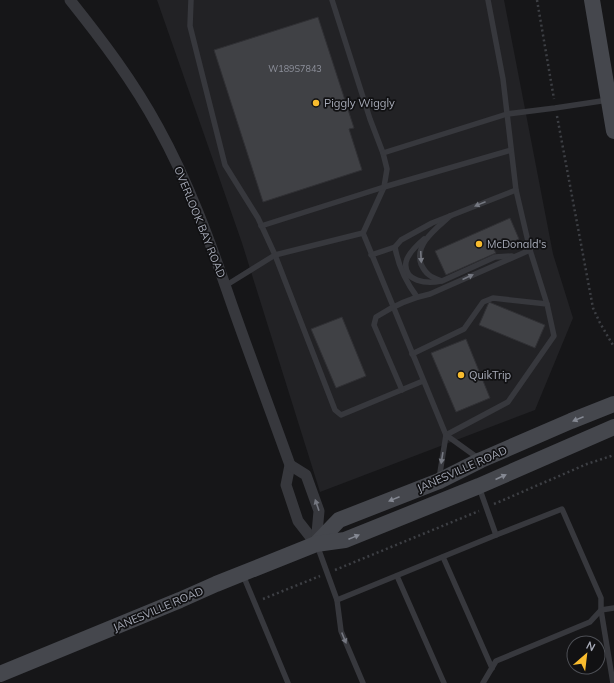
<svg xmlns="http://www.w3.org/2000/svg" width="614" height="683" font-family="Mulish,sans-serif">
  <rect width="100%" height="100%" fill="#161618"/>
  <path fill="#222225" d="M 157,0 L 504,0 L 553,254 L 573,318 L 535,410 L 320,492 L 242,243 Z"/>
  <g fill="#404145" stroke="#303034">
    <path d="M 318,17 L 354,128 L 349,129 L 362,170 L 263,202 L 214,50 Z"/>
    <path d="M 510,218 L 519,239 L 494,250 L 496,253 L 446,275 L 435,251 Z"/>
    <path d="M 489,302 L 545,325 L 535,348 L 479,325 Z"/>
    <path d="M 342,317 L 366,376 L 336,388 L 311,329 Z"/>
    <path d="M 466,339 L 490,398 L 456,412 L 431,353 Z"/>
  </g>
  <g fill="none" stroke-linecap="round" stroke-linejoin="round">
    <g stroke="#3d3f44" stroke-width="2.5" stroke-dasharray="2 3" stroke-linecap="butt">
      <path d="M 537,0 L 554,99"/>
      <path d="M 557,116 L 593,308 L 600,323 L 614,347"/>
      <path d="M 494,504 L 587,464 L 614,455"/>
      <path d="M 335,570 L 479,511"/>
      <path d="M 263,599 L 320,576"/>
    </g>
    <g stroke="#37383d" stroke-width="5.5">
      <path d="M 191,0 L 190,26 L 225,165 L 258,218 L 275,255 L 335,410 L 341,415 L 423,381"/>
      <path d="M 332,0 L 370,119 L 383,153 L 387,169 L 384,187 L 363,233 L 446,435 L 439,479"/>
      <path d="M 488,0 L 503,79 L 516,190 L 530,250 L 547,304"/>
      <path d="M 383,153 L 507,114 L 555,108 L 608,100"/>
      <path d="M 450,216 C 437,228 414,244 421,264 C 426,275 431,277 442,281 L 495,257 L 512,256"/>
      <path d="M 261,226 L 384,187 L 511,150"/>
      <path d="M 424,239 C 417,245 408,253 406,262 C 403,282 427,284 441,281"/>
      <path d="M 395,247 C 398,265 406,282 417,297"/>
      <path d="M 371,255 L 395,247 L 401,240 L 432,223 L 516,190"/>
      <path d="M 225,286 L 275,255 L 363,233"/>
      <path d="M 412,354 L 464,329 L 483,302 L 493,298 L 547,304 L 554,336 L 508,402 L 446,435"/>
      <path d="M 402,390 L 374,325 L 376,317 C 393,306 410,298 430,294 L 530,250"/>
      <path d="M 446,435 L 478,458"/>
      <path d="M 479,487 L 496,535 L 562,509 L 601,598 L 601,610 L 613,683"/>
      <path d="M 317,545 L 337,600 L 341,631 L 363,683"/>
      <path d="M 443,557 L 492,668"/>
      <path d="M 243,575 L 288,683"/>
      <path d="M 397,576 L 444,683"/>
      <path d="M 337,600 L 496,535"/>
      <path d="M 483,683 L 496,661 L 590,622 L 601,610 L 614,608"/>
    </g>
    <g stroke="#37383d" stroke-width="11">
      <path d="M 70,0 C 102,40 133,81 158,127 C 189,183 211,244 232,305 C 251,359 271,412 290,465 L 286,485 L 298,521 L 316,544"/>
      <path d="M 290,465 L 306,475 L 319,511 L 316,544"/>
    </g>
    <g stroke="#45474d" stroke-width="16">
      <path d="M 592,0 L 614,131"/>
      <path d="M 316,544 L 339,520 L 439,481 L 481,460 L 571,421 L 614,404"/>
      <path d="M 0,674 L 180,600 L 216,584 L 316,544 L 345,540 L 479,486 L 614,427"/>
    </g>
  </g>
  <defs><path id="oneway-solid" d="M-6-.8H1V-3.2L6.5 0L1 3.2V.8H-6Z"/></defs>
  <g fill="#757881">
    <use href="#oneway-solid" transform="translate(480 204) rotate(158)"/>
    <use href="#oneway-solid" transform="translate(421 257) rotate(87)"/>
    <use href="#oneway-solid" transform="translate(468 277) rotate(-24)"/>
    <use href="#oneway-solid" transform="translate(442 458) rotate(99)"/>
    <use href="#oneway-solid" transform="translate(317 505) rotate(-109)"/>
    <use href="#oneway-solid" transform="translate(344 638) rotate(68)"/>
  </g>
  <g fill="#858993">
    <use href="#oneway-solid" transform="translate(578 419) rotate(158)"/>
    <use href="#oneway-solid" transform="translate(501 477) rotate(-24)"/>
    <use href="#oneway-solid" transform="translate(394 499) rotate(158)"/>
    <use href="#oneway-solid" transform="translate(354 537) rotate(-22)"/>
  </g>
  <g fill="#f9bc2e" stroke="#111113" stroke-width="1.5">
    <circle cx="316" cy="103" r="4"/>
    <circle cx="479" cy="244" r="4"/>
    <circle cx="461" cy="375" r="4"/>
  </g>
  <g text-anchor="middle" dominant-baseline="central" stroke-width="3.5" stroke-linejoin="round" paint-order="stroke">
    <g font-size="9" fill="#8e919c">
      <text x="295" y="68">W189S7843</text>
    </g>
    <g font-size="11" fill="#a8acb9" stroke="#111113" text-anchor="start">
      <text x="324" y="103">Piggly Wiggly</text>
      <text x="487" y="244">McDonald's</text>
      <text x="469" y="375">QuikTrip</text>
    </g>
    <g font-size="11" fill="#a8acb9" stroke="#111113">
      <text transform="translate(200 222) rotate(68)">OVERLOOK BAY ROAD</text>
      <text transform="translate(462 469) rotate(-24)">JANESVILLE ROAD</text>
      <text transform="translate(158 609) rotate(-23)">JANESVILLE ROAD</text>
    </g>
  </g>
  <g transform="translate(586 655) rotate(28)"><circle r="19" fill="#111113" stroke="#4d4f55"/>
  <path d="M0-3L7 15L0 10L-7 15Z" fill="#f9bc2e"/>
  <text y="-6" font-size="11" font-weight="bold" text-anchor="middle" fill="#a8acb9">N</text>
  </g>
</svg>
